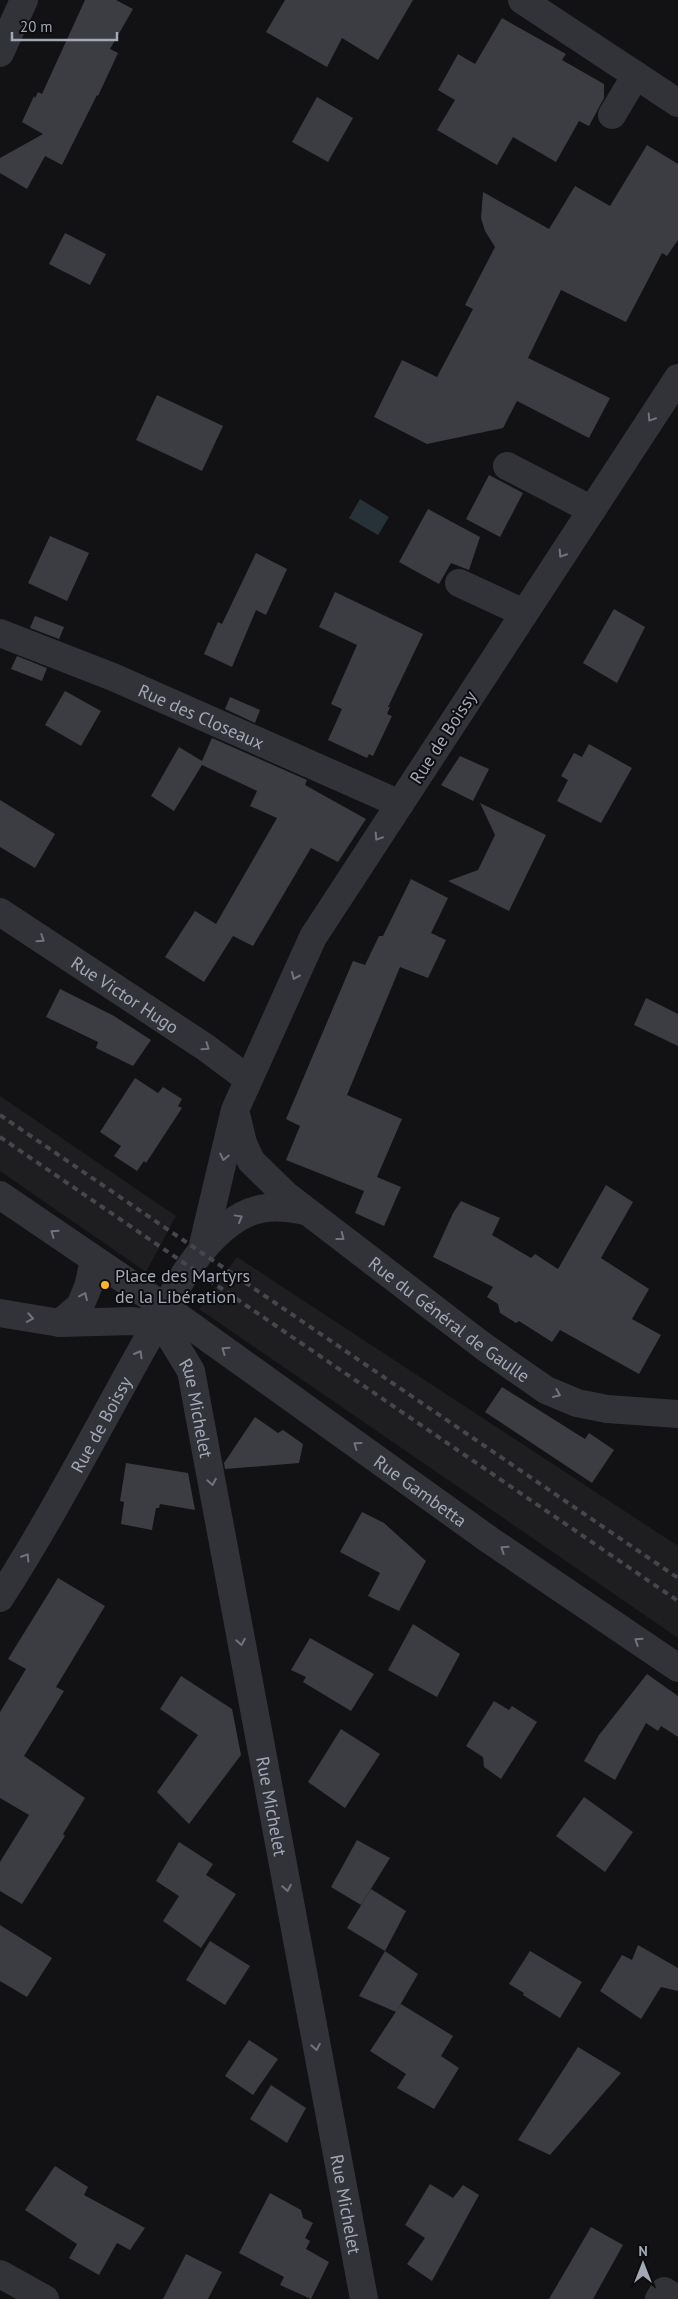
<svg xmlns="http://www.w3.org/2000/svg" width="678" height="2299" font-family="'PT Sans',sans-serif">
  <rect width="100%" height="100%" fill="#121214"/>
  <g fill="#1e1e21">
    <path d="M 0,1096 L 176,1216 L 146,1272 L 0,1171 Z"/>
    <path d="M 237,1257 L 678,1546 L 678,1638 L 199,1309 Z"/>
  </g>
  <path fill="#273138" d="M 360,499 L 389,517 L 378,535 L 349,518 Z"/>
  <g fill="#3c3d42">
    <path d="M 85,0 L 116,0 L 133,9 L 110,49 L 118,53 L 98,96 L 97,95 L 62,165 L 45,156 L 27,189 L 0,173 L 0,158 L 43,134 L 22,122 L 34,96 L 35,98 L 38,92 L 42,94 Z"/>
    <path d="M 285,0 L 413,0 L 378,60 L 342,38 L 327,67 L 266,32 Z"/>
    <path d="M 502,18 L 566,54 L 562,60 L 604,84 L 604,98 L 589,126 L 579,121 L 556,162 L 513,137 L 497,165 L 437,130 L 455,100 L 438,90 L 458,54 L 475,64 Z"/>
    <path d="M 317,97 L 353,118 L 328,162 L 292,142 Z"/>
    <path d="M 647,145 L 678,164 L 678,240 L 667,256 L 662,253 L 626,322 L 561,290 L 528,358 L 610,398 L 589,438 L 517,401 L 503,428 L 427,444 L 374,417 L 402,360 L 437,377 L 473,309 L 465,305 L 495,247 L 485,231 L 481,218 L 483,192 L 549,229 L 575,186 L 610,206 Z"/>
    <path d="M 65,233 L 106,254 L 90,285 L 49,264 Z"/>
    <path d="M 157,395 L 223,426 L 202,471 L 136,440 Z"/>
    <path d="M 489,475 L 523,493 L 500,537 L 466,519 Z"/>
    <path d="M 428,509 L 480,537 L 469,570 L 451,563 L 439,584 L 399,562 Z"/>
    <path d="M 50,536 L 89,553 L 67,601 L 28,583 Z"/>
    <path d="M 256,553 L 287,569 L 266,615 L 256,610 L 232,667 L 204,654 L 218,622 L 222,624 Z"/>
    <path d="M 335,592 L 423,634 L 388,707 L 390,707 L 387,714 L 392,716 L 373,756 L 369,754 L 367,758 L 328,740 L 342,709 L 331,704 L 357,645 L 319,627 Z"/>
    <path d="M 614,609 L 645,627 L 617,683 L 583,663 Z"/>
    <path d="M 35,616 L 64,627 L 59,639 L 30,628 Z"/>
    <path d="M 17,656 L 47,668 L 42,681 L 11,669 Z"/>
    <path d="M 65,691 L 101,711 L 81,746 L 45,725 Z"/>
    <path d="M 230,697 L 260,710 L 255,723 L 225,709 Z"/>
    <path d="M 212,738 L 307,780 L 305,785 L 366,819 L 338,862 L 311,848 L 253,946 L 233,936 L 204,982 L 165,957 L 195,911 L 216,924 L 277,818 L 250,806 L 257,791 L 202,765 L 174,811 L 151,796 L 179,747 L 202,761 Z"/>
    <path d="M 589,744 L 632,768 L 601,823 L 557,801 L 568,780 L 561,776 L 574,753 L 582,757 Z"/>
    <path d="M 460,756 L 489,769 L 473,801 L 441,785 Z"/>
    <path d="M 0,800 L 55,834 L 35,868 L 0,847 Z"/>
    <path d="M 480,803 L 546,835 L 509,911 L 448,881 L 478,870 L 495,835 Z"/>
    <path d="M 411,879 L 448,898 L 431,933 L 446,940 L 428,978 L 400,967 L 347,1095 L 402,1119 L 377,1177 L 401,1187 L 384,1226 L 355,1213 L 364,1191 L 286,1160 L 300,1126 L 286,1119 L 353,961 L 365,965 L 379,936 L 383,936 Z"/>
    <path d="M 60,989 L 114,1016 L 151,1040 L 133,1066 L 96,1048 L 98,1042 L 46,1017 Z"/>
    <path d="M 646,998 L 678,1014 L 678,1046 L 634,1025 Z"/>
    <path d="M 135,1078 L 158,1093 L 163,1087 L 182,1099 L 178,1106 L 182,1108 L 146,1163 L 144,1161 L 137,1171 L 114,1156 L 121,1146 L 100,1132 Z"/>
    <path d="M 606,1185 L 633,1202 L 601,1258 L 649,1289 L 632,1319 L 661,1335 L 639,1374 L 560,1330 L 552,1342 L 519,1321 L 516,1323 L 500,1313 L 498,1304 L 487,1297 L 493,1287 L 433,1257 L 453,1213 L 461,1201 L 500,1218 L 492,1235 L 531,1258 L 535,1254 L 558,1269 Z"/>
    <path d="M 502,1387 L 585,1439 L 589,1433 L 614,1450 L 592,1483 L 485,1412 Z"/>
    <path d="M 255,1417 L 278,1433 L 283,1430 L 303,1444 L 299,1463 L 225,1469 L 224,1463 Z"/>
    <path d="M 126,1463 L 188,1473 L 195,1510 L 160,1504 L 159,1508 L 156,1508 L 152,1530 L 121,1524 L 124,1502 L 120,1501 Z"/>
    <path d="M 362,1512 L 384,1523 L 426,1561 L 399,1611 L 368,1596 L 380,1573 L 340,1552 Z"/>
    <path d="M 58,1578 L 105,1606 L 56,1687 L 64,1691 L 24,1756 L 85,1798 L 63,1834 L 65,1836 L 22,1904 L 0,1891 L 0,1862 L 29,1815 L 0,1798 L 0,1712 L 26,1669 L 8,1659 Z"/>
    <path d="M 413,1624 L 460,1654 L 437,1697 L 388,1670 Z"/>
    <path d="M 310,1638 L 374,1674 L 351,1711 L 303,1682 L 306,1677 L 291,1670 Z"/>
    <path d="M 647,1674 L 678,1696 L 678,1737 L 661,1726 L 658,1731 L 646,1723 L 615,1780 L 584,1761 L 599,1735 Z"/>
    <path d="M 181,1676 L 232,1709 L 241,1755 L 189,1824 L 157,1792 L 198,1735 L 160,1709 Z"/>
    <path d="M 494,1701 L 509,1710 L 512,1706 L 537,1722 L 501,1779 L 484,1767 L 483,1757 L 466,1746 Z"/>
    <path d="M 341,1729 L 380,1754 L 345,1808 L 308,1782 Z"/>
    <path d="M 584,1797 L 633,1832 L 605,1872 L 556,1836 Z"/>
    <path d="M 357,1840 L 390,1858 L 361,1905 L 331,1887 Z"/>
    <path d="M 179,1842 L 213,1864 L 206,1875 L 236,1894 L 201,1948 L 163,1921 L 179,1896 L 156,1881 Z"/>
    <path d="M 371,1889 L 406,1911 L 385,1951 L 347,1928 Z"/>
    <path d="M 0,1925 L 52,1958 L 27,1997 L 0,1981 Z"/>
    <path d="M 210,1941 L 250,1966 L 225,2005 L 186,1980 Z"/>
    <path d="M 638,1945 L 678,1968 L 678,1991 L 661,1987 L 641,2019 L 600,1991 L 622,1955 L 632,1960 Z"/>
    <path d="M 385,1951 L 418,1974 L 396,2012 L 359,1996 Z"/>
    <path d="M 530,1951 L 582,1982 L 560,2018 L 523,1995 L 524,1993 L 509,1984 Z"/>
    <path d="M 401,2004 L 453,2036 L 441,2056 L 459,2068 L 434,2109 L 397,2088 L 406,2074 L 370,2051 Z"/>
    <path d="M 249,2040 L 278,2059 L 253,2095 L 225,2076 Z"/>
    <path d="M 578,2047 L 621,2073 L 550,2155 L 518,2140 Z"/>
    <path d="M 271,2085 L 306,2108 L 287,2143 L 250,2119 Z"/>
    <path d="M 55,2166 L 88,2187 L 84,2195 L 145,2228 L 130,2250 L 117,2243 L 99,2275 L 69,2258 L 77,2244 L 25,2210 Z"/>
    <path d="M 430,2184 L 453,2198 L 463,2185 L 479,2195 L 432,2281 L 407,2264 L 425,2238 L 405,2225 Z"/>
    <path d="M 270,2193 L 301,2210 L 303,2218 L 313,2223 L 305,2238 L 310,2241 L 306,2249 L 329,2262 L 311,2299 L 280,2285 L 284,2277 L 239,2253 Z"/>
    <path d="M 591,2227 L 623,2245 L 593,2299 L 549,2299 Z"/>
    <path d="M 186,2254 L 222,2272 L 208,2299 L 163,2299 Z"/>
  </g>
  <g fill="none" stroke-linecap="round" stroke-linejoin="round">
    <g stroke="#323339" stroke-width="28">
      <path d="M 522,0 L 678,103"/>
      <path d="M 0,53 L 24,0"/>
      <path d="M 612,115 L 636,75"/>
      <path id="s1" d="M 678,378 L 313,937 L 235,1110 L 243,1143 L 251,1161 L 286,1195 L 483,1346 L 546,1390 L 577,1403 L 607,1409 L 678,1414"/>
      <path d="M 507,466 L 592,510"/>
      <path d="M 459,583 L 524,613"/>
      <path id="s2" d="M 0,633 L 113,677 L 400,804"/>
      <path id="s3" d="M 0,912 L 205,1047 L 248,1079"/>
      <path id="s4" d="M 0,1195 L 166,1308 L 491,1541 L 678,1668"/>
      <path d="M 202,1249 L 234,1114"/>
      <path d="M 0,1313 L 60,1323 L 133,1321 L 156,1325"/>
      <path d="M 60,1323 L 80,1306 L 88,1287 L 94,1261"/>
      <path id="s5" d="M 156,1325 L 171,1338 L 191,1371 L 364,2299"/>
      <path id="s6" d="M 0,1598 C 53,1516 97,1429 145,1344 C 168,1304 188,1258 224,1228 C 250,1206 272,1204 305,1211"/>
      <path d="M 0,2274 L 45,2299"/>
      <path d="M 659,2299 L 664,2291 L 678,2299"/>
    </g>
    <g stroke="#45474e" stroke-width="4" stroke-dasharray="6 5" stroke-linecap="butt">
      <path d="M 0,1115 L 678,1578"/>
      <path d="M 0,1137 L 678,1601"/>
    </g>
  </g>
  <defs><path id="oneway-chevron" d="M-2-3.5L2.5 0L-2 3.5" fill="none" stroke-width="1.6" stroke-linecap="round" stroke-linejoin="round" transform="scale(1.25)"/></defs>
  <g stroke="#70737e">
    <use href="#oneway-chevron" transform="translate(651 418) rotate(123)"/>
    <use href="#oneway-chevron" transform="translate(562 554) rotate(123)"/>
    <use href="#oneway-chevron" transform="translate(378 837) rotate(123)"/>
    <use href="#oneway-chevron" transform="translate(41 939) rotate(33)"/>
    <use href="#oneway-chevron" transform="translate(295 976) rotate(114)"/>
    <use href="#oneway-chevron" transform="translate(206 1047) rotate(35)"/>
    <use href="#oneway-chevron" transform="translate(224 1157) rotate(102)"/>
    <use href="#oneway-chevron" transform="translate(239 1218) rotate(-29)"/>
    <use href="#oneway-chevron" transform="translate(54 1233) rotate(-145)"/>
    <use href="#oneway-chevron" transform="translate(341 1237) rotate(38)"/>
    <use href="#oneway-chevron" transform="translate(84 1296) rotate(-65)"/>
    <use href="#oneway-chevron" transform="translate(30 1318) rotate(10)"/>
    <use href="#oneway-chevron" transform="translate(225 1350) rotate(-145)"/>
    <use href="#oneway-chevron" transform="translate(139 1354) rotate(-60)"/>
    <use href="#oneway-chevron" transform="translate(557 1394) rotate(23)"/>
    <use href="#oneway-chevron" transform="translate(357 1445) rotate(-144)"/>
    <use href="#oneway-chevron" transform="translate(212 1482) rotate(80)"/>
    <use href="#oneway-chevron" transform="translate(504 1549) rotate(-146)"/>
    <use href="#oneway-chevron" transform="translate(26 1557) rotate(-57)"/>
    <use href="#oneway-chevron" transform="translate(638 1641) rotate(-146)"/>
    <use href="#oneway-chevron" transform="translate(241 1642) rotate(80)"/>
    <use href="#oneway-chevron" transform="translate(287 1888) rotate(80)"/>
    <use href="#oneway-chevron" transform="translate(316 2047) rotate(80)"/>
  </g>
  <circle fill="#ffb51e" stroke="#0d0d0f" stroke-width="2" cx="105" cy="1285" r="5"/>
  <g text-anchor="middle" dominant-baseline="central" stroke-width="4" stroke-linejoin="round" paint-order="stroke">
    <g font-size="18" fill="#a2a8b6" stroke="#0d0d0f">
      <text stroke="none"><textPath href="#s2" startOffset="218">Rue des Closeaux</textPath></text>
      <text transform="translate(443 737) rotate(-57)">Rue de Boissy</text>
      <text stroke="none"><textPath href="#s3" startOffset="150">Rue Victor Hugo</textPath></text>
      <text stroke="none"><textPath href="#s1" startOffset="1165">Rue du Général de Gaulle</textPath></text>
      <text stroke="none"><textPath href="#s5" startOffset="96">Rue Michelet</textPath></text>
      <text stroke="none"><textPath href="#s6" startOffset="201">Rue de Boissy</textPath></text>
      <text stroke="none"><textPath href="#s4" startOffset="514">Rue Gambetta</textPath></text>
      <text stroke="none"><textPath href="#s5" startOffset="501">Rue Michelet</textPath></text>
      <text stroke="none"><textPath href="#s5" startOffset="906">Rue Michelet</textPath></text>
    </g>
    <g font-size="18" fill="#a2a8b6" stroke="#0d0d0f" text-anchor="start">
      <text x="115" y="1275">Place des Martyrs<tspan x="115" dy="21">de la Libération</tspan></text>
    </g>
  </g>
  <g transform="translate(643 2264)" stroke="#0d0d0f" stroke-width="4" paint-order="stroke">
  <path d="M0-4L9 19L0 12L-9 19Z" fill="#a2a8b6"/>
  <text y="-8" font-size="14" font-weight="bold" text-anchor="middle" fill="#a2a8b6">N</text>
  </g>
  <path d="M12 32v8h105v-8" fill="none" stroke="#a2a8b6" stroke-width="2.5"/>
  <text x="20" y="32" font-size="15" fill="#a2a8b6" stroke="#0d0d0f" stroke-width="4" paint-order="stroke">20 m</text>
</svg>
